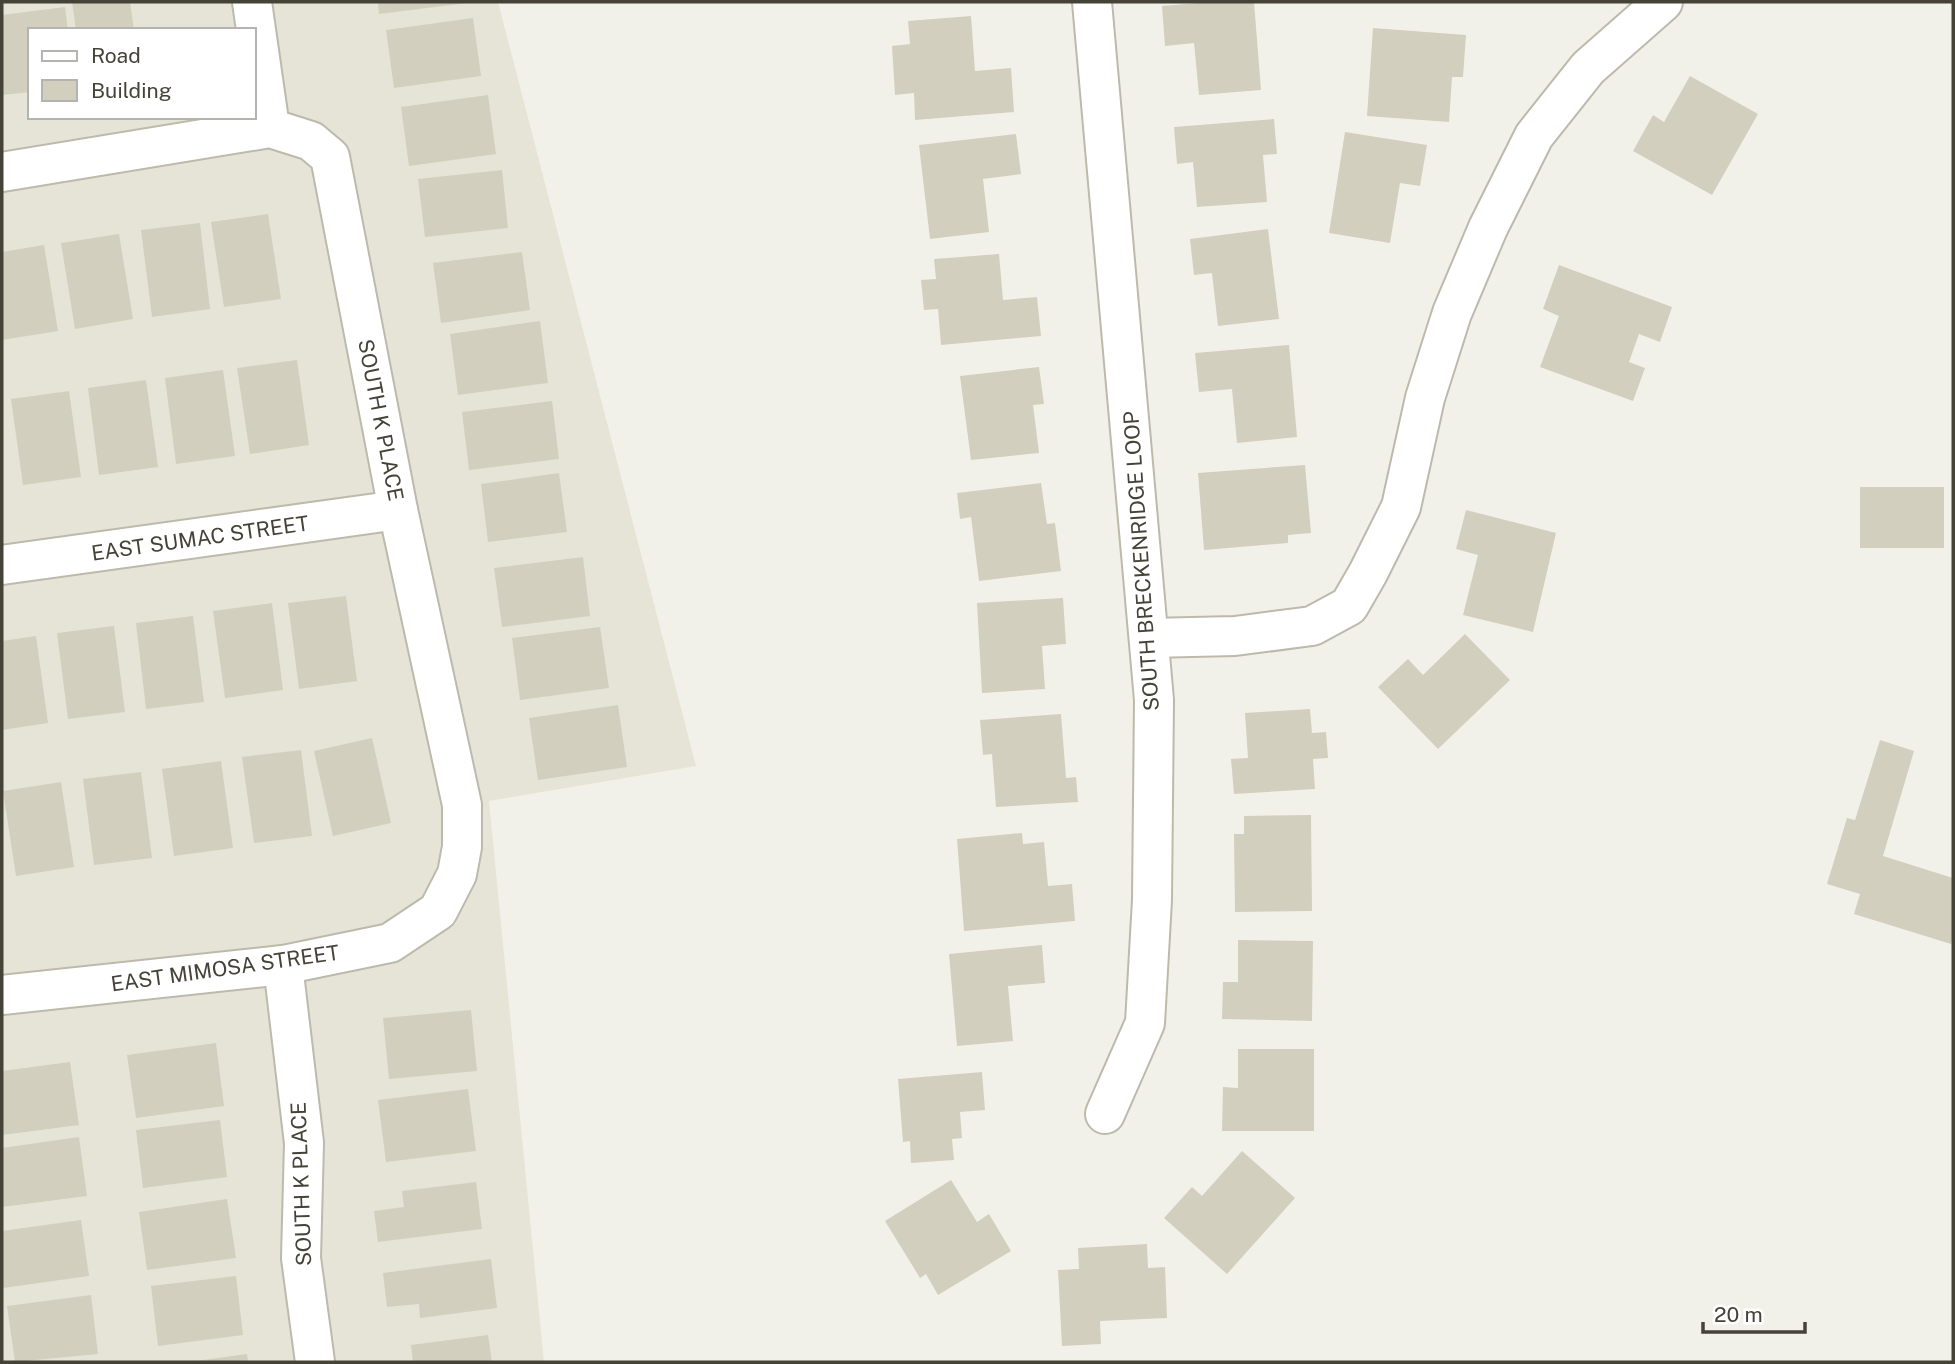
<svg xmlns="http://www.w3.org/2000/svg" width="1955" height="1364" font-family="'Public Sans',sans-serif">
  <rect width="100%" height="100%" fill="#f2f1e9"/>
  <path fill="#e6e4d7" fill-rule="evenodd" d="M 2,2 L 498,2 L 696,766 L 489,801 L 544,1362 L 2,1362 ZM 30,30 L 254,30 L 254,117 L 30,117 Z"/>
  <g fill="#d3cfbf">
    <path d="M 72,2 L 130,2 L 134,30 L 76,30 Z"/>
    <path d="M 378,2 L 467,2 L 467,3 L 379,14 Z"/>
    <path d="M 1210,2 L 1254,2 L 1261,90 L 1199,95 L 1194,43 L 1165,46 L 1162,6 Z"/>
    <path d="M 65,7 L 68,30 L 30,30 L 30,92 L 2,95 L 2,15 Z"/>
    <path d="M 971,16 L 975,71 L 1011,68 L 1014,112 L 915,120 L 914,93 L 895,95 L 892,46 L 910,44 L 908,21 Z"/>
    <path d="M 473,18 L 481,76 L 394,88 L 386,30 Z"/>
    <path d="M 1373,28 L 1466,35 L 1463,77 L 1452,77 L 1449,122 L 1367,116 Z"/>
    <path d="M 1690,76 L 1758,114 L 1712,195 L 1633,151 L 1653,115 L 1664,122 Z"/>
    <path d="M 488,95 L 496,154 L 409,166 L 401,107 Z"/>
    <path d="M 1274,119 L 1277,154 L 1263,155 L 1267,202 L 1197,207 L 1193,162 L 1177,164 L 1174,127 Z"/>
    <path d="M 1345,132 L 1427,145 L 1420,186 L 1400,183 L 1390,243 L 1329,233 Z"/>
    <path d="M 1016,134 L 1021,174 L 983,179 L 989,232 L 930,239 L 919,145 Z"/>
    <path d="M 502,170 L 508,228 L 425,237 L 418,179 Z"/>
    <path d="M 268,214 L 281,299 L 224,307 L 211,222 Z"/>
    <path d="M 200,223 L 210,309 L 152,317 L 141,230 Z"/>
    <path d="M 1268,229 L 1279,319 L 1218,326 L 1212,273 L 1194,275 L 1190,239 Z"/>
    <path d="M 119,234 L 133,319 L 75,329 L 61,243 Z"/>
    <path d="M 44,245 L 58,331 L 2,340 L 2,252 Z"/>
    <path d="M 522,252 L 530,310 L 441,323 L 433,263 Z"/>
    <path d="M 999,254 L 1003,300 L 1037,297 L 1041,336 L 941,345 L 938,309 L 924,310 L 921,280 L 936,279 L 934,259 Z"/>
    <path d="M 1559,265 L 1672,307 L 1660,342 L 1639,334 L 1629,362 L 1645,368 L 1633,401 L 1540,367 L 1559,316 L 1543,309 Z"/>
    <path d="M 540,321 L 548,383 L 458,395 L 450,334 Z"/>
    <path d="M 1289,345 L 1297,437 L 1237,443 L 1232,389 L 1199,392 L 1195,353 Z"/>
    <path d="M 297,360 L 309,445 L 250,454 L 237,368 Z"/>
    <path d="M 1039,367 L 1044,404 L 1033,405 L 1039,453 L 971,460 L 960,376 Z"/>
    <path d="M 223,370 L 235,456 L 176,464 L 165,378 Z"/>
    <path d="M 146,380 L 158,467 L 99,475 L 88,388 Z"/>
    <path d="M 69,391 L 81,477 L 23,485 L 11,399 Z"/>
    <path d="M 552,401 L 559,459 L 469,470 L 462,412 Z"/>
    <path d="M 1305,465 L 1311,533 L 1288,535 L 1288,543 L 1204,550 L 1198,473 Z"/>
    <path d="M 559,473 L 567,532 L 488,542 L 481,484 Z"/>
    <path d="M 1041,483 L 1047,524 L 1055,523 L 1061,571 L 979,581 L 971,517 L 960,519 L 957,493 Z"/>
    <rect x="1860" y="487" width="84" height="61"/>
    <path d="M 1466,510 L 1556,533 L 1533,632 L 1463,615 L 1478,555 L 1456,549 Z"/>
    <path d="M 583,557 L 590,616 L 502,627 L 494,568 Z"/>
    <path d="M 346,596 L 357,681 L 299,689 L 288,603 Z"/>
    <path d="M 1063,598 L 1066,644 L 1042,646 L 1045,689 L 982,693 L 977,603 Z"/>
    <path d="M 272,603 L 283,690 L 225,698 L 213,611 Z"/>
    <path d="M 193,616 L 204,702 L 146,709 L 136,623 Z"/>
    <path d="M 114,626 L 125,712 L 68,719 L 57,633 Z"/>
    <path d="M 600,627 L 609,688 L 520,700 L 512,638 Z"/>
    <path d="M 1465,634 L 1510,680 L 1438,749 L 1378,687 L 1408,659 L 1423,675 Z"/>
    <path d="M 36,636 L 48,723 L 2,730 L 2,641 Z"/>
    <path d="M 618,705 L 627,767 L 538,780 L 529,718 Z"/>
    <path d="M 1310,709 L 1312,733 L 1326,732 L 1328,758 L 1313,759 L 1315,789 L 1234,794 L 1231,759 L 1248,758 L 1245,713 Z"/>
    <path d="M 1061,714 L 1066,778 L 1076,777 L 1078,802 L 996,807 L 992,754 L 983,755 L 980,720 Z"/>
    <path d="M 372,738 L 391,823 L 333,836 L 314,751 Z"/>
    <path d="M 1880,740 L 1914,751 L 1883,856 L 1953,878 L 1953,937 L 1951,944 L 1854,914 L 1860,894 L 1827,884 L 1847,818 L 1855,820 Z"/>
    <path d="M 301,750 L 312,836 L 254,843 L 242,757 Z"/>
    <path d="M 221,761 L 233,848 L 174,856 L 162,769 Z"/>
    <path d="M 141,772 L 152,858 L 94,865 L 83,779 Z"/>
    <path d="M 61,782 L 74,867 L 16,876 L 3,791 Z"/>
    <path d="M 1311,815 L 1312,911 L 1235,912 L 1234,834 L 1244,834 L 1244,816 Z"/>
    <path d="M 1022,833 L 1023,844 L 1044,842 L 1048,886 L 1072,884 L 1075,921 L 964,931 L 957,839 Z"/>
    <path d="M 1238,940 L 1313,941 L 1312,1021 L 1222,1019 L 1223,982 L 1238,982 Z"/>
    <path d="M 1042,945 L 1045,983 L 1008,986 L 1013,1041 L 957,1046 L 949,954 Z"/>
    <path d="M 471,1010 L 477,1071 L 389,1079 L 383,1018 Z"/>
    <path d="M 216,1043 L 224,1106 L 136,1118 L 127,1055 Z"/>
    <path d="M 1238,1049 L 1314,1049 L 1314,1131 L 1222,1131 L 1223,1087 L 1238,1088 Z"/>
    <path d="M 70,1062 L 79,1125 L 2,1135 L 2,1071 Z"/>
    <path d="M 982,1072 L 985,1110 L 960,1112 L 962,1138 L 952,1139 L 954,1160 L 911,1163 L 910,1141 L 903,1142 L 898,1079 Z"/>
    <path d="M 468,1089 L 476,1151 L 386,1162 L 378,1100 Z"/>
    <path d="M 220,1120 L 227,1177 L 143,1188 L 136,1130 Z"/>
    <path d="M 79,1137 L 87,1196 L 2,1207 L 2,1148 Z"/>
    <path d="M 1242,1151 L 1295,1198 L 1227,1274 L 1164,1218 L 1192,1187 L 1202,1196 Z"/>
    <path d="M 951,1180 L 977,1222 L 989,1214 L 1011,1251 L 938,1295 L 926,1274 L 920,1278 L 885,1221 Z"/>
    <path d="M 476,1182 L 482,1229 L 378,1242 L 374,1211 L 404,1207 L 402,1191 Z"/>
    <path d="M 227,1199 L 236,1258 L 147,1270 L 139,1212 Z"/>
    <path d="M 81,1220 L 89,1276 L 3,1288 L 2,1231 Z"/>
    <path d="M 1147,1244 L 1148,1268 L 1165,1267 L 1167,1318 L 1100,1321 L 1101,1344 L 1062,1346 L 1058,1270 L 1079,1269 L 1078,1248 Z"/>
    <path d="M 491,1259 L 497,1308 L 420,1318 L 419,1304 L 387,1307 L 383,1273 Z"/>
    <path d="M 236,1276 L 243,1335 L 158,1346 L 151,1286 Z"/>
    <path d="M 91,1295 L 98,1354 L 15,1362 L 7,1306 Z"/>
    <path d="M 488,1335 L 492,1362 L 413,1362 L 411,1345 Z"/>
    <path d="M 247,1354 L 248,1362 L 196,1362 L 196,1361 Z"/>
  </g>
  <g fill="none" stroke-linecap="round" stroke-linejoin="round">
    <g stroke="#bdbaac" stroke-width="42">
      <g id="minor">
        <path d="M 252,2 L 270,128"/>
        <path d="M 1092,2 L 1154,700 L 1152,900 L 1145,1023 L 1105,1114"/>
        <path d="M 2,172 L 270,128 L 311,141 L 330,157 L 398,510 L 462,805 L 462,847 L 457,874 L 438,911 L 390,943 L 283,965 L 2,995"/>
        <path d="M 2,565 L 398,510"/>
        <path d="M 1149,638 L 1235,636 L 1312,626 L 1349,606 L 1368,573 L 1401,507 L 1425,398 L 1452,313 L 1488,228 L 1534,136 L 1588,68 L 1663,2"/>
        <path d="M 283,965 L 304,1143 L 301,1258 L 315,1362"/>
      </g>
    </g>
    <use href="#minor" stroke="#fff" stroke-width="38"/>
  </g>
  <g text-anchor="middle" dominant-baseline="central" stroke-width="6" stroke-linejoin="round" paint-order="stroke">
    <g font-size="21" fill="#454238" stroke="#fff">
      <text transform="translate(381 420) rotate(79)">SOUTH K PLACE</text>
      <text transform="translate(200 538) rotate(-8)">EAST SUMAC STREET</text>
      <text transform="translate(1141 561) rotate(-94)">SOUTH BRECKENRIDGE LOOP</text>
      <text transform="translate(225 968) rotate(-8)">EAST MIMOSA STREET</text>
      <text transform="translate(301 1184) rotate(-92)">SOUTH K PLACE</text>
    </g>
  </g>
  <rect width="1955" height="1364" fill="none" stroke="#454238" stroke-width="7"/>
  <rect x="28" y="28" width="228" height="91" fill="#ffffff" stroke="#b5b3af" stroke-width="2"/>
  <rect x="42" y="51" width="35" height="10" fill="#ffffff" stroke="#b5b3af" stroke-width="2"/>
  <text x="91" y="63" font-size="21" fill="#454238">Road</text>
  <rect x="42" y="80" width="35" height="21" fill="#d3cfbf" stroke="#b5b3af" stroke-width="2"/>
  <text x="91" y="98" font-size="21" fill="#454238">Building</text>
  <path d="M1703 1322v10h102v-10" fill="none" stroke="#454238" stroke-width="3.5"/>
  <text x="1714" y="1322" font-size="21" fill="#454238" stroke="#ffffff" stroke-width="5" paint-order="stroke">20 m</text>
</svg>
